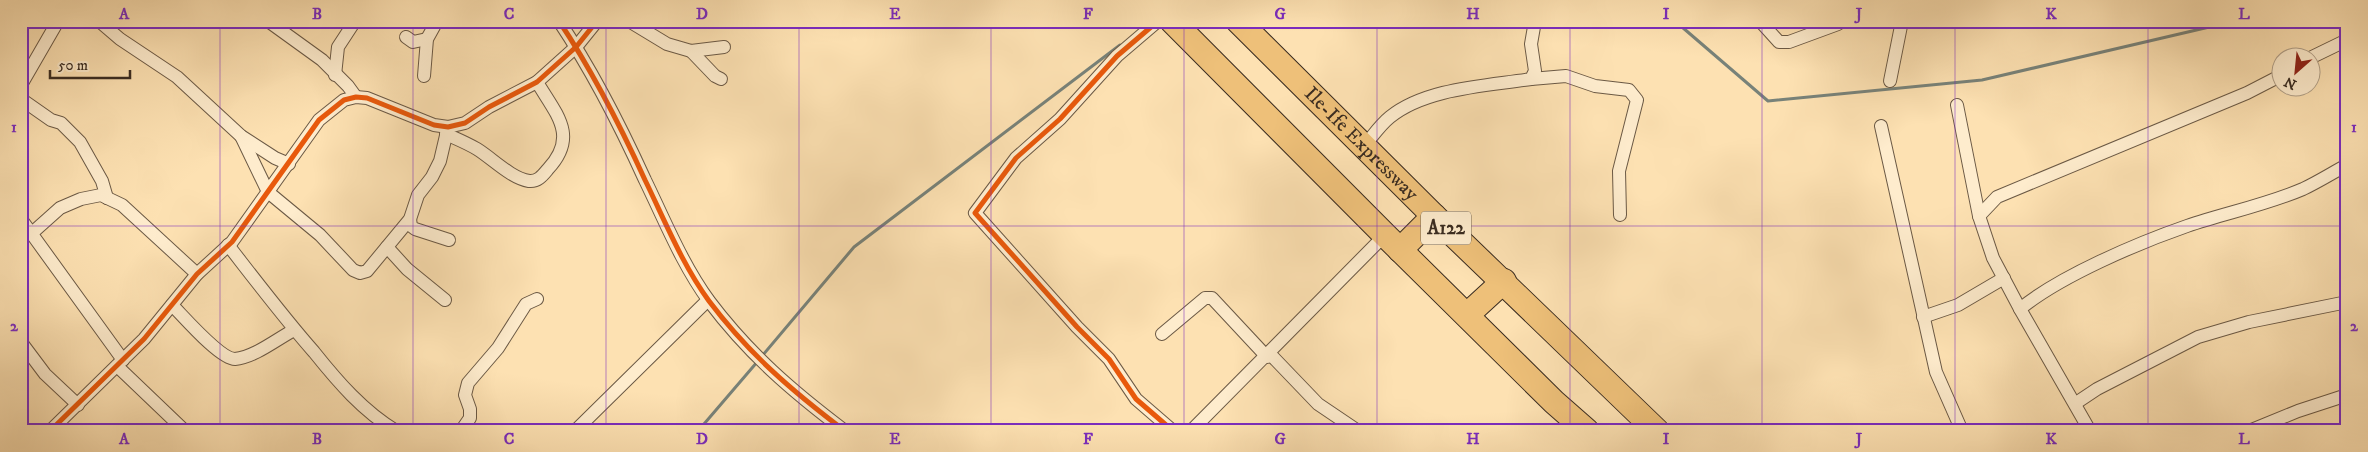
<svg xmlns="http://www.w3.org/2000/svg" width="2368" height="452" font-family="'IM FELL DW Pica',serif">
  <rect width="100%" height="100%" fill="#fde1b2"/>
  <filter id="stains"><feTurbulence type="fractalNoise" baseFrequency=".004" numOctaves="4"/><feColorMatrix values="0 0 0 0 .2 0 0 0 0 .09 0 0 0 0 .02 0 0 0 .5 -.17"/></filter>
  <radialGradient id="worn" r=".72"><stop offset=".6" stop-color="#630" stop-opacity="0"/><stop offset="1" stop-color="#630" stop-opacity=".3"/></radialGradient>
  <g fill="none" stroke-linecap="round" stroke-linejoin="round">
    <g stroke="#788279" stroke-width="3">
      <path d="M 1675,21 L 1768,101 L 1982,80 L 2235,21"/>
      <path d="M 762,356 L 854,247 L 1120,45"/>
      <path d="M 698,431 L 758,361"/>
    </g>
    <g stroke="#6b5945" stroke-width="14">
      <g id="street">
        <path d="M 99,21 L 120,39 L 177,77 L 241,136 L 275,158 L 289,164"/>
        <path d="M 268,21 L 322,60 L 348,86 L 356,97"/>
        <path d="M 559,21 C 593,72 620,125 645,180 C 665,221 682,264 709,301 C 749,354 792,391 845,431"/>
        <path d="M 629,21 L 667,44 L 691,51 L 724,47"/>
        <path d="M 1158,21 L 1117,56 L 1060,119 L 1016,158 L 975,213 L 1077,327 L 1109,359 L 1136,399 L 1173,431"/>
        <path d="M 1760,21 L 1779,42 L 1789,42 L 1838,24"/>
        <path d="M 406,37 L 413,42 L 427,39"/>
        <path d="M 691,51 L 715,76 L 721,79"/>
        <path d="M 2310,58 L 2347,40"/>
        <path d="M 335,75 L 338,47 L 355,21"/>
        <path d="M 424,76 L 427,39 L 437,21"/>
        <path d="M 1531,79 L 1566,76 L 1595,86 L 1629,90 L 1637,100 L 1619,171 L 1620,215"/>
        <path d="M 1890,81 L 1902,21"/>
        <path d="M 21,85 L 58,21"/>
        <path d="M 21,99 L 51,120 L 61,123 L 80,142 L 102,181 L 107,198"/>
        <path d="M 1957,105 L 1979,216 L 1993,258 L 2020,309"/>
        <path d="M 1881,126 L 1936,372 L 1962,431"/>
        <path d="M 446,134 C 457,139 467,143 477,149 C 493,159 511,178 529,181 C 538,182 543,175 548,169 C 579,136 556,114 537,82"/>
        <path d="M 241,136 L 268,192 L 320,235 L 353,270 L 360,273 L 367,271 L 410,219 L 418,195 L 432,177 L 440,161 L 448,127"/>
        <path d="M 1364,146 C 1372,137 1380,125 1390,117 C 1426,88 1486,86 1531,79 L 1535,71 L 1531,44 L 1535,21"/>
        <path d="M 1979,216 L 1997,197 L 2247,93 L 2280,76"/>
        <path d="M 21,219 L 123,360"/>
        <path d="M 410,219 L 411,226 L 415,229 L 449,240"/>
        <path d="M 32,233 L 60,208 L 81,199 L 101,195 L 122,205 L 197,274"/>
        <path d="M 228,245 C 256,281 284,318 314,352 C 338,382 363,411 396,431"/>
        <path d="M 387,247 L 407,269 L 445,300"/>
        <path d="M 172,305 C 184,317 220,359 235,359 C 255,357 277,339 294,330"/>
        <path d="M 1923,317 L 1958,305 L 2004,278"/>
        <path d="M 1162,334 L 1205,298 L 1212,298 L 1267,357"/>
        <path d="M 21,342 L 45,374 L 78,405"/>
        <path d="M 1270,354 L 1318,404 L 1358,431"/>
        <path d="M 117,366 L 185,431"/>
        <path d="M 2076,403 L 2097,389 L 2198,337 L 2249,322 L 2347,302"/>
        <path d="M 50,431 L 144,339 L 197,274 L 232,242 L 319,120 L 344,100 L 356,97 L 367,98 L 434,125 L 448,127 L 465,123 L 489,107 L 537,82 L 576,47 L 597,21"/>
        <path d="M 461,431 L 470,418 L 470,409 L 465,395 L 468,383 L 498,348 L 526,304 L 537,299"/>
        <path d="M 575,431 L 708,300"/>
        <path d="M 1191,431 L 1385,235"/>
        <path d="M 2090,431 L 2020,309 C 2060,276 2138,243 2187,226 C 2225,213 2266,205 2303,189 C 2318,182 2332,173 2347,165"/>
        <path d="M 2249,431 L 2298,411 L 2347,395"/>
      </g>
    </g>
    <g stroke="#3a2c21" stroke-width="26">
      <g id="highway">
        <path d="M 1172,21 L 1385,235 L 1554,402 L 1587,431"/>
        <path id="s1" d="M 1238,21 L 1434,216 L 1657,431"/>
        <path d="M 1400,250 L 1434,216"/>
        <path d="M 1467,315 L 1504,281"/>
      </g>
    </g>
    <use href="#street" stroke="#feeccd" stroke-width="12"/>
    <use href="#highway" stroke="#eec079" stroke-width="24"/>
    <g stroke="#feeccd" stroke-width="8">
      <g id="cycleway">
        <path d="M 559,21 C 593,72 620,125 645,180 C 665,221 682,264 709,301 C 749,354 792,391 845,431"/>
        <path d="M 1158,21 L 1117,56 L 1060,119 L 1016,158 L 975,213 L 1077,327 L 1109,359 L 1136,399 L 1173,431"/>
        <path d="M 50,431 L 144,339 L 197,274 L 232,242 L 319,120 L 344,100 L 356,97 L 367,98 L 434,125 L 448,127 L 465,123 L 489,107 L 537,82 L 576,47 L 597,21"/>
      </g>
    </g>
    <use href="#cycleway" stroke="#e8590c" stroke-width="5"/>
  </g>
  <path fill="none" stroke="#7b2cbf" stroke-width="1" stroke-opacity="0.55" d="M 220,21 L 220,431M 413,21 L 413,431M 606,21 L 606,431M 799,21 L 799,431M 991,21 L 991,431M 1184,21 L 1184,431M 1377,21 L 1377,431M 1570,21 L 1570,431M 1762,21 L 1762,431M 1955,21 L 1955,431M 2148,21 L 2148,431M 21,226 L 2347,226"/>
  <g text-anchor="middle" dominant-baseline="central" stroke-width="5" stroke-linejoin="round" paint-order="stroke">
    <rect fill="#feeccd" stroke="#756655" stroke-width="1" x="1421" y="211.5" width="50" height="33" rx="4"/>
    <g font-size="19" font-weight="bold" fill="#3a2c21">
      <text x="1446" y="228">A122</text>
    </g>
    <g font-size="20" fill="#3a2c21" stroke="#feeccd">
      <text stroke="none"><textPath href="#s1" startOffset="174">Ile-Ife Expressway</textPath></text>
    </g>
  </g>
  <rect width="2368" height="452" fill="none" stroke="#fde1b2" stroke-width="55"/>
  <g transform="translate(2296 72) rotate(207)"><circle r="24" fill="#feeccd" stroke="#b09f88"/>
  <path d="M0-4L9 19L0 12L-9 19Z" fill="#8f2418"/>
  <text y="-8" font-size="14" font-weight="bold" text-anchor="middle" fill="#3a2c21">N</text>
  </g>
  <path d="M50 70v8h80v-8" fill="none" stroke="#3a2c21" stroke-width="2.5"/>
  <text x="58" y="70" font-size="15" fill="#3a2c21" stroke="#feeccd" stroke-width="4" paint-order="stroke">50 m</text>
  <rect x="28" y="28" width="2312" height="396" fill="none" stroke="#7b2cbf" stroke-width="2"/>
  <g font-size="16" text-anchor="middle" font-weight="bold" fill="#7b2cbf">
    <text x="124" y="19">A</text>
    <text x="317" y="19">B</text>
    <text x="509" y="19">C</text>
    <text x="702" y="19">D</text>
    <text x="895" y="19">E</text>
    <text x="1088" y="19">F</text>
    <text x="1280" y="19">G</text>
    <text x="1473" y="19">H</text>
    <text x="1666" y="19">I</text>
    <text x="1859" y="19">J</text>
    <text x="2051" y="19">K</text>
    <text x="2244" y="19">L</text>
    <text x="14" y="132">1</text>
    <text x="2354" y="132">1</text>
    <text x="14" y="331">2</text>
    <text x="2354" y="331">2</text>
    <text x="124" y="444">A</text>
    <text x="317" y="444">B</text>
    <text x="509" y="444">C</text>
    <text x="702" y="444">D</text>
    <text x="895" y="444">E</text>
    <text x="1088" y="444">F</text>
    <text x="1280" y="444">G</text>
    <text x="1473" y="444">H</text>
    <text x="1666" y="444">I</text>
    <text x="1859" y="444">J</text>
    <text x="2051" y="444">K</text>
    <text x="2244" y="444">L</text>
  </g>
  <rect width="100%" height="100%" filter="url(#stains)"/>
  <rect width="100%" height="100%" fill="url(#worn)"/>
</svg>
